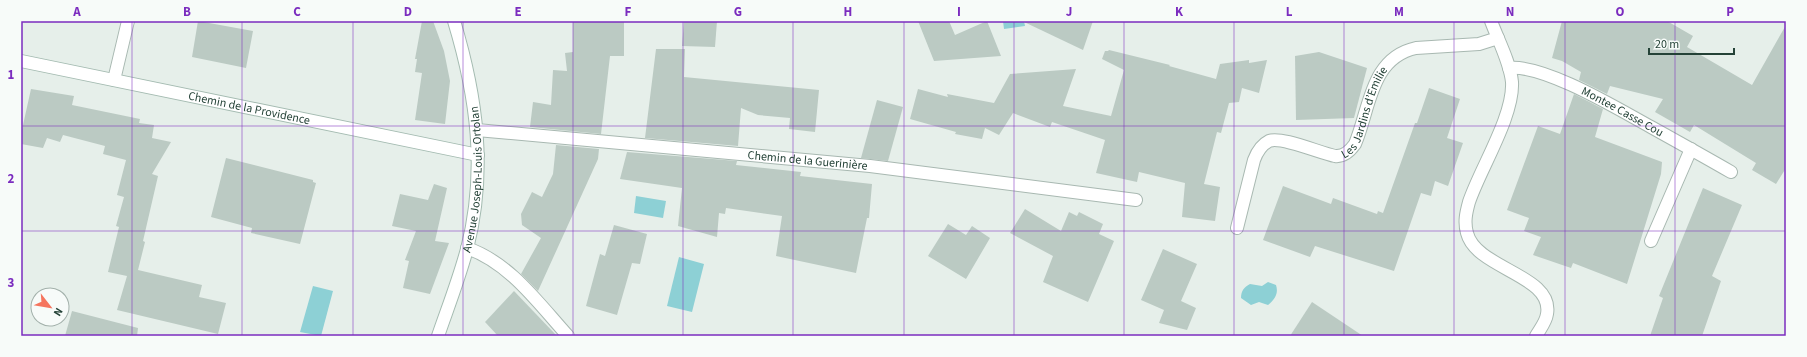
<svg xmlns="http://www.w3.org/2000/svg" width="1807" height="357" font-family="'Source Sans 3',sans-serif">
  <rect width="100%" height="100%" fill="#e6efea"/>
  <g fill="#8dd0d5">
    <path d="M 1003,21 L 1024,21 L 1025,26 L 1004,29 Z"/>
    <path d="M 636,196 L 666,201 L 663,218 L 634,213 Z"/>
    <path d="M 679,257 L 704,264 L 692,312 L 667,306 Z"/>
    <path d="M 1268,282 L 1276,285 C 1279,294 1274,300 1268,305 L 1259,302 L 1251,305 L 1241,298 C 1241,291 1244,287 1250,284 L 1262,286 Z"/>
    <path d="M 313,286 L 333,291 L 321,336 L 300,332 Z"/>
  </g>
  <g fill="#bbcac3">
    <path d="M 198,21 L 253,31 L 246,68 L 192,57 Z"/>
    <path d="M 422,21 L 433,21 L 444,51 L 450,81 L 445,124 L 415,120 L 422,73 L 415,72 L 417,59 L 415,59 Z"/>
    <path d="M 573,21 L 624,21 L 624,56 L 610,56 L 601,134 L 530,127 L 533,102 L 551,105 L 553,70 L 567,71 L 565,53 L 573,52 Z"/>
    <path d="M 684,21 L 717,21 L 715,47 L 682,46 Z"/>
    <path d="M 918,21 L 949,21 L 955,35 L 987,21 L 1001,56 L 934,61 Z"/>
    <path d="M 1022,21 L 1093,21 L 1083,50 Z"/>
    <path d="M 1562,21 L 1667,21 L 1693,36 L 1687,47 L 1752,85 L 1786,25 L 1786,168 L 1776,184 L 1752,170 L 1756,163 L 1694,125 L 1690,132 L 1655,112 L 1663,99 L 1610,86 L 1607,94 L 1579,80 L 1581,72 L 1562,61 L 1552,58 Z"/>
    <path d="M 656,49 L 685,49 L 684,77 L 819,90 L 815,132 L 789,129 L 790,118 L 758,115 L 741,108 L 738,146 L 645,138 Z"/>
    <path d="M 1109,50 L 1170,65 L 1169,66 L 1216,79 L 1220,64 L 1249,60 L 1249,63 L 1267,60 L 1259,93 L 1242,88 L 1239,102 L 1229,103 L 1221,133 L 1217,132 L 1204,184 L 1220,187 L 1215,221 L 1182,217 L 1185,183 L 1139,172 L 1137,182 L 1096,173 L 1105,140 L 1052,122 L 1050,127 L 1013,113 L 999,135 L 985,128 L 982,139 L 955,134 L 956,132 L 910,119 L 918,89 L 948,97 L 947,94 L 994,103 L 1010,74 L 1076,69 L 1063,106 L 1111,116 L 1124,70 L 1102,59 L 1105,51 L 1108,51 Z"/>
    <path d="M 1319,52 L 1367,68 L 1354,118 L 1296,120 L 1295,56 Z"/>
    <path d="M 1429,88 L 1460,99 L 1447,138 L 1463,143 L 1448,186 L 1435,181 L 1431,196 L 1421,193 L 1394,271 L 1315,246 L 1310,257 L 1263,240 L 1283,186 L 1331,204 L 1333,198 L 1377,214 L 1378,211 L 1383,213 L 1415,123 L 1417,123 Z"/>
    <path d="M 31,89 L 74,96 L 72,105 L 140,119 L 139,123 L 154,125 L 152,138 L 171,142 L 152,174 L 158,176 L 143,241 L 145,242 L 138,270 L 202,285 L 199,297 L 226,303 L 218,334 L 117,310 L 127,276 L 108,272 L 119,227 L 116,226 L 124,197 L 117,195 L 126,160 L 103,154 L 105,146 L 63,135 L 60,142 L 47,138 L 43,148 L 21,144 L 21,134 Z"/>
    <path d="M 1574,94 L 1603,109 L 1595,137 L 1662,162 L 1661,174 L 1627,284 L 1573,263 L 1571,268 L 1533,255 L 1541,237 L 1524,231 L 1529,218 L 1507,210 L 1538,126 L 1560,134 Z"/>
    <path d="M 877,100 L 903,107 L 888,161 L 861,158 Z"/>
    <path d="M 556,145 L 599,149 L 598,159 L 538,291 L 521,274 L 541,238 L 522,225 L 521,214 L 532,192 L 542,197 L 553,174 Z"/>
    <path d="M 627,152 L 737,161 L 736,165 L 801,172 L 800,176 L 872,184 L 869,218 L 867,218 L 856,273 L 776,256 L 782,216 L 726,208 L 725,214 L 719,213 L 717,237 L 678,226 L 682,188 L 620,179 Z"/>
    <path d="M 226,158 L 313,180 L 313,182 L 316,183 L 300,244 L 251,233 L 252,228 L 211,217 Z"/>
    <path d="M 434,184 L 447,188 L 435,241 L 449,243 L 430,294 L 403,288 L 409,261 L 405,260 L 416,231 L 392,226 L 400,194 L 428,200 Z"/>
    <path d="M 1703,188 L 1742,205 L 1712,276 L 1721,281 L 1702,336 L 1650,336 L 1663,298 L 1659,296 Z"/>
    <path d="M 1025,209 L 1061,231 L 1069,212 L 1077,216 L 1079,212 L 1103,224 L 1099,234 L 1114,241 L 1088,302 L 1043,282 L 1053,256 L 1010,233 Z"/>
    <path d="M 948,224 L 966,235 L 972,226 L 990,238 L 966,279 L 928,256 Z"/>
    <path d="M 614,225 L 647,234 L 640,264 L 632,263 L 617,315 L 586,306 L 600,254 L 605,256 Z"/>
    <path d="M 1163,249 L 1197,264 L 1181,301 L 1196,308 L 1187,330 L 1159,323 L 1164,310 L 1141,300 Z"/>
    <path d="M 514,291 L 557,336 L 498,336 L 485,322 Z"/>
    <path d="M 1312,302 L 1363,336 L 1290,336 Z"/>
    <path d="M 72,311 L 138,328 L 137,336 L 65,336 Z"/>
  </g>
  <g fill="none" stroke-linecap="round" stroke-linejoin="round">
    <g stroke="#a8b8b1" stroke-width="14">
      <g id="lane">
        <path d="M 114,80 L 128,21"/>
        <path id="s1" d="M 1237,228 L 1254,160 C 1257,152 1261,145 1269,141 C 1281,136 1320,153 1335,156 C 1343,157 1350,151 1355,144 C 1370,109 1370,58 1416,48 L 1479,44 L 1498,38"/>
        <path d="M 1651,241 L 1691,149"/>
      </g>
    </g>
    <g stroke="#a8b8b1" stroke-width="14">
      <g id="street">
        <path d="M 1491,21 C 1498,40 1510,62 1512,82 C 1514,116 1480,169 1469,202 C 1466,213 1464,222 1467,233 C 1476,269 1554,275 1547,314 C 1546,322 1540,329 1536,336"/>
        <path id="s2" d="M 1509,68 C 1544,64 1618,109 1651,127 C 1678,142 1705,157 1731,172"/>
        <path id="s3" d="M 477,130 L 870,166 L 1136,200"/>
        <path d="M 467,248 C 510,263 538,303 568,336"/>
      </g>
    </g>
    <g stroke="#a4bbb1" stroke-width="14">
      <g id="secondary">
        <path id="s4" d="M 21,61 L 478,155"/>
        <path id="s5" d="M 438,336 C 448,307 459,279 467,249 C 487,171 477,97 454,21"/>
      </g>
    </g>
    <use href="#lane" stroke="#fff" stroke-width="12"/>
    <use href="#street" stroke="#fff" stroke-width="12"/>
    <use href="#secondary" stroke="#fff" stroke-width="12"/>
  </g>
  <path fill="none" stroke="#7b2cbf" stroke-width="1" stroke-opacity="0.55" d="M 132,21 L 132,336M 242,21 L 242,336M 353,21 L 353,336M 463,21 L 463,336M 573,21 L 573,336M 683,21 L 683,336M 793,21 L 793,336M 904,21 L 904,336M 1014,21 L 1014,336M 1124,21 L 1124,336M 1234,21 L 1234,336M 1344,21 L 1344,336M 1454,21 L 1454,336M 1565,21 L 1565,336M 1675,21 L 1675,336M 21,126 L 1786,126M 21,231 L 1786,231"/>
  <g text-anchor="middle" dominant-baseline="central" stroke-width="4" stroke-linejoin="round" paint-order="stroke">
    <g font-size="12" fill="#244237" stroke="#f7fbf9">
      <text stroke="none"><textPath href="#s4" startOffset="233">Chemin de la Providence</textPath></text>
      <text stroke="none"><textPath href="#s1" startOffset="220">Les Jardins d’Emilie</textPath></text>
      <text stroke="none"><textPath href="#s2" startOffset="123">Montee Casse Cou</textPath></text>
      <text stroke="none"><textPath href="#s3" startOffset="332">Chemin de la Guerinière</textPath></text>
      <text stroke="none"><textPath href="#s5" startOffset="162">Avenue Joseph-Louis Ortolan</textPath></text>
    </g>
  </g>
  <rect width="1807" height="357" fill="none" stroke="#f7fbf9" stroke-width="44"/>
  <g transform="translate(50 307) rotate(121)"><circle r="19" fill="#f7fbf9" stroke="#a3b1ab"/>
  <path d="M0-3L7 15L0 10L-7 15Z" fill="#f5755e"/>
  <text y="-6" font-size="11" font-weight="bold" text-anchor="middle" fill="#244237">N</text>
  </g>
  <path d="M1649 48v6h85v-6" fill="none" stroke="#244237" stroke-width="2"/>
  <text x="1655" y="48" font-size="12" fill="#244237" stroke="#f7fbf9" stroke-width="3" paint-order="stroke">20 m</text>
  <rect x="22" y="22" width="1763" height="313" fill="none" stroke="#7b2cbf" stroke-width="1.5"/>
  <g font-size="13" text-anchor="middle" font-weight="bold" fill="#7b2cbf">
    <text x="77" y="16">A</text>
    <text x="187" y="16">B</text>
    <text x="297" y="16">C</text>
    <text x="408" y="16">D</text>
    <text x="518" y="16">E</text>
    <text x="628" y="16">F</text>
    <text x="738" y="16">G</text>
    <text x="848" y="16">H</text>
    <text x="959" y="16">I</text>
    <text x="1069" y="16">J</text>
    <text x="1179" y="16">K</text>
    <text x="1289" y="16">L</text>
    <text x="1399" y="16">M</text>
    <text x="1510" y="16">N</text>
    <text x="1620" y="16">O</text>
    <text x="1730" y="16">P</text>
    <text x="11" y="79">1</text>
    <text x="11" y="183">2</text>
    <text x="11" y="287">3</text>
  </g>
</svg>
